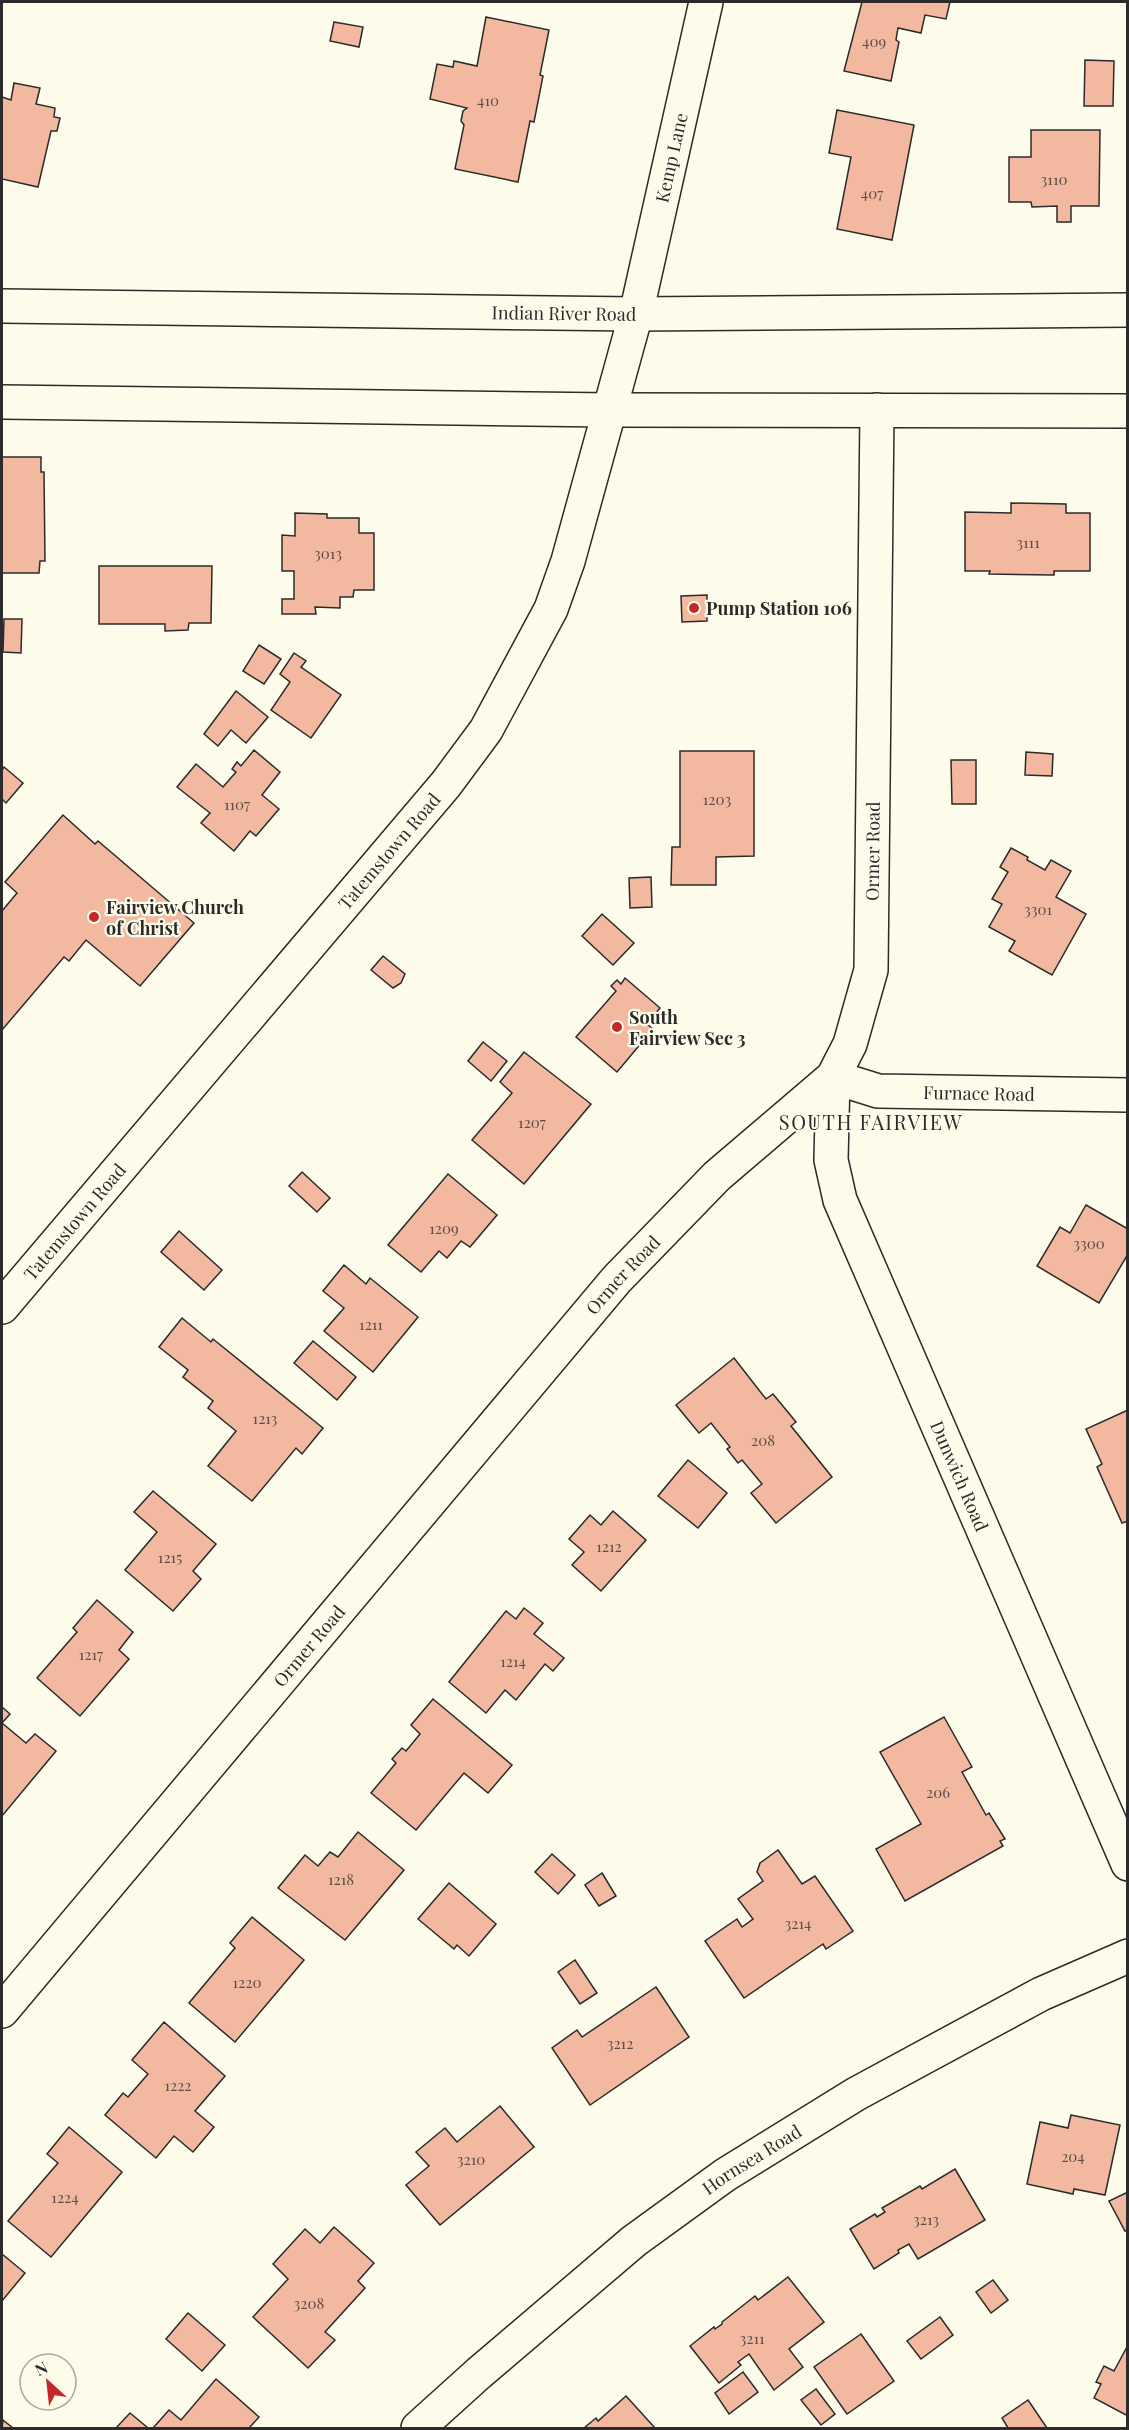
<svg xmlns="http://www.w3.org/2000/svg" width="1129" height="2430" font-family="'Playfair Display',serif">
  <rect width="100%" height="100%" fill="#fdfbea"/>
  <g fill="#f2b8a0" stroke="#2b2b2b" stroke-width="1.5">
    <path d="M 862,2 L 950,2 L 946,19 L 925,15 L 921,33 L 898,28 L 896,40 L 899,42 L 891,81 L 844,71 Z"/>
    <path d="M 486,17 L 549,30 L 540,75 L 543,76 L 534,122 L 530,121 L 518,182 L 455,169 L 464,125 L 461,121 L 463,111 L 467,108 L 430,99 L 437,64 L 453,67 L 454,61 L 477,66 Z"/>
    <path d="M 334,22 L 363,27 L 359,47 L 330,41 Z"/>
    <path d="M 1085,60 L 1114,61 L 1113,106 L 1084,106 Z"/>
    <path d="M 14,83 L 40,88 L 36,104 L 55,108 L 54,117 L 60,118 L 57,131 L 51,131 L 38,187 L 2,179 L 2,97 L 11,100 Z"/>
    <path d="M 837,110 L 914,125 L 892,240 L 837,229 L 851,157 L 829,153 Z"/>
    <path d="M 1031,130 L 1100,130 L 1099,206 L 1071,206 L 1071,222 L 1057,222 L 1057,206 L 1032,207 L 1031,202 L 1009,202 L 1009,157 L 1031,157 Z"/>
    <path d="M 2,457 L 41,457 L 41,472 L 44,472 L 45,561 L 40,561 L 39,573 L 2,573 Z"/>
    <path d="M 1011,503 L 1066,504 L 1066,513 L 1090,513 L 1090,571 L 1054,571 L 1054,575 L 989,574 L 990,571 L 965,571 L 965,512 L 1011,513 Z"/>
    <path d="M 295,513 L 327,514 L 327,518 L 359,518 L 359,533 L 374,533 L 374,590 L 354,590 L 353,597 L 340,597 L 340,608 L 315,607 L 316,614 L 282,614 L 282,599 L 294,599 L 294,571 L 282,571 L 282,535 L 295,536 Z"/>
    <path d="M 99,566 L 212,566 L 211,623 L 189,623 L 188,630 L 165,631 L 165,624 L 99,624 Z"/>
    <path d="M 707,595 L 707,621 L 682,622 L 681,596 Z"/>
    <path d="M 4,619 L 22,619 L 21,653 L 3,652 Z"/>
    <path d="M 259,645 L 281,659 L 264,684 L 243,671 Z"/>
    <path d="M 294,653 L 306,661 L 301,667 L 341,695 L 311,738 L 271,710 L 290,682 L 280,674 Z"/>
    <path d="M 236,691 L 268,717 L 246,743 L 231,730 L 218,746 L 204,734 Z"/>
    <path d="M 254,750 L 280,772 L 262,795 L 279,809 L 256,836 L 250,831 L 234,851 L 201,823 L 210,813 L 177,787 L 196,764 L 223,787 L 236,772 L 232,769 L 237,762 L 241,766 Z"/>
    <path d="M 680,751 L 754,751 L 754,856 L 716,857 L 716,885 L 671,885 L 672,847 L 680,847 Z"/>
    <path d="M 1026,752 L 1053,754 L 1052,776 L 1025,775 Z"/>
    <path d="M 951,760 L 976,760 L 976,804 L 952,804 Z"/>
    <path d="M 4,767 L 23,783 L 6,803 L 2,799 L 2,770 Z"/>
    <path d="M 63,815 L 95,844 L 98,841 L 194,923 L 140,986 L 86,940 L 69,961 L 64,957 L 2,1030 L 2,911 L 17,893 L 5,882 Z"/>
    <path d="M 1011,848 L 1028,857 L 1027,860 L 1045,870 L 1051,860 L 1071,871 L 1056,897 L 1086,914 L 1052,975 L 1009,951 L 1015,941 L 989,927 L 1002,904 L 992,899 L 1008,872 L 1000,867 Z"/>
    <path d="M 651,877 L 652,907 L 630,908 L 629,878 Z"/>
    <path d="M 602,914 L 634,943 L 613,965 L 582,936 Z"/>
    <path d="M 383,956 L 405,974 L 401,983 L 393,988 L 371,970 Z"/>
    <path d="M 625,978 L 660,1008 L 647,1024 L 653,1029 L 617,1072 L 576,1037 L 616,991 L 611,986 L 617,980 L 621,984 Z"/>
    <path d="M 483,1042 L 507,1061 L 491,1081 L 468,1061 Z"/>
    <path d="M 524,1052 L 591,1104 L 524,1184 L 472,1140 L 512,1093 L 500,1082 Z"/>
    <path d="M 302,1172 L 330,1198 L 317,1212 L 289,1186 Z"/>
    <path d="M 448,1174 L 497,1215 L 470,1247 L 461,1241 L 447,1258 L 439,1251 L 421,1272 L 388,1245 Z"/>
    <path d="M 1086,1205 L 1128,1229 L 1128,1254 L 1099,1303 L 1037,1266 L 1060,1227 L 1070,1233 Z"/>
    <path d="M 179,1231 L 222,1270 L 204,1290 L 161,1252 Z"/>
    <path d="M 344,1265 L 366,1284 L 370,1278 L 418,1317 L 373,1372 L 324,1331 L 344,1308 L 323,1291 Z"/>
    <path d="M 182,1318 L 211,1342 L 213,1339 L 323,1428 L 302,1454 L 296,1448 L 252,1501 L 208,1466 L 236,1431 L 208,1408 L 213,1401 L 183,1377 L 188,1370 L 159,1347 Z"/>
    <path d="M 313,1341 L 356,1377 L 337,1400 L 294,1363 Z"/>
    <path d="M 734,1358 L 766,1399 L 773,1394 L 796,1422 L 791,1426 L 832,1477 L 776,1523 L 751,1493 L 762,1484 L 742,1460 L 738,1463 L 727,1449 L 730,1447 L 711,1423 L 699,1433 L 676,1405 Z"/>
    <path d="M 1128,1410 L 1128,1521 L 1122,1523 L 1097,1467 L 1102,1464 L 1086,1429 Z"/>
    <path d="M 688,1460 L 727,1493 L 698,1528 L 658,1496 Z"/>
    <path d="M 153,1491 L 216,1544 L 193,1571 L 201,1579 L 173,1611 L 125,1570 L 157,1532 L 134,1512 Z"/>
    <path d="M 613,1511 L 646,1540 L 601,1591 L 572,1565 L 584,1552 L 569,1539 L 590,1515 L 601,1525 Z"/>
    <path d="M 97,1600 L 133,1632 L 119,1650 L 129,1659 L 80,1716 L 37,1678 L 77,1632 L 73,1628 Z"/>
    <path d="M 524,1608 L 543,1623 L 534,1634 L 564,1658 L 553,1671 L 545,1664 L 516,1700 L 505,1690 L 486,1713 L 449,1682 L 506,1611 L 516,1619 Z"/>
    <path d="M 433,1699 L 512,1765 L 488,1793 L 464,1773 L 416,1830 L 371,1793 L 396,1763 L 392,1759 L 402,1748 L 406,1751 L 420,1734 L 411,1725 Z"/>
    <path d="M 2,1707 L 10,1714 L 2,1723 L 26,1743 L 35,1734 L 56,1751 L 2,1816 Z"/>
    <path d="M 944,1717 L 972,1767 L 962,1772 L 986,1815 L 989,1813 L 1005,1839 L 1000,1841 L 1003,1846 L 905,1901 L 876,1849 L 921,1824 L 880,1752 Z"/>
    <path d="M 358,1832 L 404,1870 L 345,1940 L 278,1888 L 305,1855 L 318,1866 L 330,1852 L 338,1857 Z"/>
    <path d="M 778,1850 L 802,1884 L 815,1876 L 853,1931 L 826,1949 L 823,1944 L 744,1998 L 705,1941 L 737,1919 L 742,1927 L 753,1919 L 738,1899 L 763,1881 L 757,1872 L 760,1863 Z"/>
    <path d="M 552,1854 L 575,1875 L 558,1894 L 535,1872 Z"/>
    <path d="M 602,1873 L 616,1896 L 599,1906 L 585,1885 Z"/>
    <path d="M 449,1883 L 496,1924 L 469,1956 L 457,1945 L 454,1949 L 418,1919 Z"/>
    <path d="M 252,1917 L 304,1960 L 235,2042 L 189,2003 L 235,1948 L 230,1943 Z"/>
    <path d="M 575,1960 L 597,1993 L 580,2004 L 558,1972 Z"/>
    <path d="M 656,1987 L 689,2037 L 590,2105 L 552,2048 L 577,2030 L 582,2037 Z"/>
    <path d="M 164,2022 L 225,2076 L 195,2111 L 214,2127 L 193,2152 L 174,2136 L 156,2158 L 105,2115 L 123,2093 L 128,2097 L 148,2074 L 132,2060 Z"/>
    <path d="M 500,2106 L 534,2147 L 440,2225 L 406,2185 L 429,2166 L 416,2152 L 445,2128 L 457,2142 Z"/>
    <path d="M 1071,2115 L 1120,2125 L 1105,2195 L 1074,2189 L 1073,2194 L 1027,2184 L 1040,2122 L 1068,2128 Z"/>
    <path d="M 69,2127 L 122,2172 L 51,2257 L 8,2221 L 58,2163 L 47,2154 Z"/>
    <path d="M 955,2169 L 985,2220 L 918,2259 L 909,2244 L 898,2250 L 899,2253 L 874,2269 L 850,2229 L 875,2214 L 877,2217 L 885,2212 L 882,2208 L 920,2186 L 922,2189 Z"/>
    <path d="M 1128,2192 L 1128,2230 L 1125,2231 L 1109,2201 Z"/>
    <path d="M 334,2227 L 374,2263 L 358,2281 L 365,2288 L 325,2332 L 335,2340 L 308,2368 L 253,2317 L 288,2279 L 273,2264 L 305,2229 L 320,2243 Z"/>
    <path d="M 2,2254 L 25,2273 L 2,2301 Z"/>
    <path d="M 788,2277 L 824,2322 L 789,2349 L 803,2367 L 774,2390 L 749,2354 L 738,2362 L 741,2365 L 719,2383 L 690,2346 L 714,2327 L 715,2329 L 722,2324 L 722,2322 L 755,2296 L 758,2300 Z"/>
    <path d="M 993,2280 L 1008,2300 L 991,2313 L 976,2292 Z"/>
    <path d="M 188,2313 L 225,2345 L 202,2371 L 166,2339 Z"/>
    <path d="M 940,2317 L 953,2335 L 921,2359 L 907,2341 Z"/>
    <path d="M 861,2334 L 894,2381 L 847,2414 L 814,2367 Z"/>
    <path d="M 1128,2345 L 1128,2416 L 1094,2398 L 1101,2384 L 1096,2382 L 1104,2366 L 1114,2371 Z"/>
    <path d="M 743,2372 L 758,2392 L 729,2414 L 715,2393 Z"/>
    <path d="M 216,2379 L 259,2417 L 249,2428 L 153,2428 L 169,2410 L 181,2420 Z"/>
    <path d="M 816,2389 L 835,2414 L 821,2425 L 801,2400 Z"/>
    <path d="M 626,2396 L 655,2428 L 584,2428 L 596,2418 L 598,2421 Z"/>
    <path d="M 1028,2400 L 1047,2428 L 1008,2428 L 1002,2418 Z"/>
    <path d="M 130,2413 L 148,2428 L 116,2428 Z"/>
    <path d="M 3,2420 L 13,2428 L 2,2428 Z"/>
  </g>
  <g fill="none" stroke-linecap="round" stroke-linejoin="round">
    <g stroke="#2b2b2b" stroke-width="36">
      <g id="minor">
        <path id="s1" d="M 1128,1095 L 878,1091 L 833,1077 L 831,1160 L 840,1200 L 1128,1864"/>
        <path id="s2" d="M 2,1307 L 446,784 L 486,730 L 551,609 L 568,561 L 636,314 L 706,2"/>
        <path id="s3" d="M 2,2011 L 617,1279 L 717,1176 L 833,1077 L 850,1044 L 871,970 L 877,410"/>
        <path id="s4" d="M 418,2428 L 479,2373 L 634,2241 L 725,2175 L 856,2094 L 1041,1994 L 1128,1956"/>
      </g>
    </g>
    <g stroke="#2b2b2b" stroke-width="36">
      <g id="major">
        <path id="s5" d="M 2,306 L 636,314 L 1128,310"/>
        <path d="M 2,402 L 611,410 L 1128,411"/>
      </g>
    </g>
    <use href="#minor" stroke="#fdfbea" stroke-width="33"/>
    <use href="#major" stroke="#fdfbea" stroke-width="33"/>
  </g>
  <g fill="#c62828" stroke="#fdfbea" stroke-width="2">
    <circle cx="694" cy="608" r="6"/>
    <circle cx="94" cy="917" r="6"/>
    <circle cx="617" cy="1027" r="6"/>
  </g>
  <g text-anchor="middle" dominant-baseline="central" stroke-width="4.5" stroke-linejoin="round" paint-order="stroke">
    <g font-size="15" fill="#5d4e48">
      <text x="874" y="41">409</text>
      <text x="488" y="100">410</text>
      <text x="1054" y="179">3110</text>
      <text x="872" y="193">407</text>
      <text x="1028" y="542">3111</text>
      <text x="328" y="553">3013</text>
      <text x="717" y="799">1203</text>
      <text x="237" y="804">1107</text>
      <text x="1038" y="909">3301</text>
      <text x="532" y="1122">1207</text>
      <text x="444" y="1228">1209</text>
      <text x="1089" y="1243">3300</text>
      <text x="371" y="1324">1211</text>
      <text x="265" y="1418">1213</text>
      <text x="763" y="1440">208</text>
      <text x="609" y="1546">1212</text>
      <text x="170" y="1557">1215</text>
      <text x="91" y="1654">1217</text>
      <text x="513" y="1661">1214</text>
      <text x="938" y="1792">206</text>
      <text x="341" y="1879">1218</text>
      <text x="798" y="1923">3214</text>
      <text x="247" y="1982">1220</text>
      <text x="620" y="2043">3212</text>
      <text x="178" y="2085">1222</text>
      <text x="1073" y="2156">204</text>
      <text x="471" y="2159">3210</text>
      <text x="65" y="2197">1224</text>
      <text x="926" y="2219">3213</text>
      <text x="309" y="2303">3208</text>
      <text x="752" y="2338">3211</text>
    </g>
    <g font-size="18" fill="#2b2b2b" stroke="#fdfbea">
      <text stroke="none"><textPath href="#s2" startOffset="1358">Kemp Lane</textPath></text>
      <text stroke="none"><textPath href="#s5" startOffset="562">Indian River Road</textPath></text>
      <text stroke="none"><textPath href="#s2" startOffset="598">Tatemstown Road</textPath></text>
      <text stroke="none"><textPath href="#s3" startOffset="1485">Ormer Road</textPath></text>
      <text transform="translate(979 1093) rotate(1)">Furnace Road</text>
      <text stroke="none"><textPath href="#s2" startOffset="112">Tatemstown Road</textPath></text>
      <text stroke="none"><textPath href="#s3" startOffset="963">Ormer Road</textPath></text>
      <text stroke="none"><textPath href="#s1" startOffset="722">Dunwich Road</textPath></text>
      <text stroke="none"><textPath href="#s3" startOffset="477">Ormer Road</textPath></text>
      <text stroke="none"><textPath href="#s4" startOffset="429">Hornsea Road</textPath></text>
    </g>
    <g font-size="18" font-weight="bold" fill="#2b2b2b" stroke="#fdfbea" text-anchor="start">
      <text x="706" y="608">Pump Station 106</text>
      <text x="106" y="907">Fairview Church<tspan x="106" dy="21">of Christ</tspan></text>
      <text x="629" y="1017">South<tspan x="629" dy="21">Fairview Sec 3</tspan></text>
    </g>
    <g font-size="20" letter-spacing="1.5" fill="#2b2b2b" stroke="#fdfbea">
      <text x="871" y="1121">SOUTH FAIRVIEW</text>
    </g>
  </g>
  <rect width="1129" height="2430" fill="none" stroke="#2b2b2b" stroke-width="6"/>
  <g transform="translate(48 2382) rotate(333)"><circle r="28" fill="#fdfbea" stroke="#a9a89e" stroke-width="1.5"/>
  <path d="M0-4.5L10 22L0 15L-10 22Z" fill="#c62828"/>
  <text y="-9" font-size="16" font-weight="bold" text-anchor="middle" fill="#2b2b2b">N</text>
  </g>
</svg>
